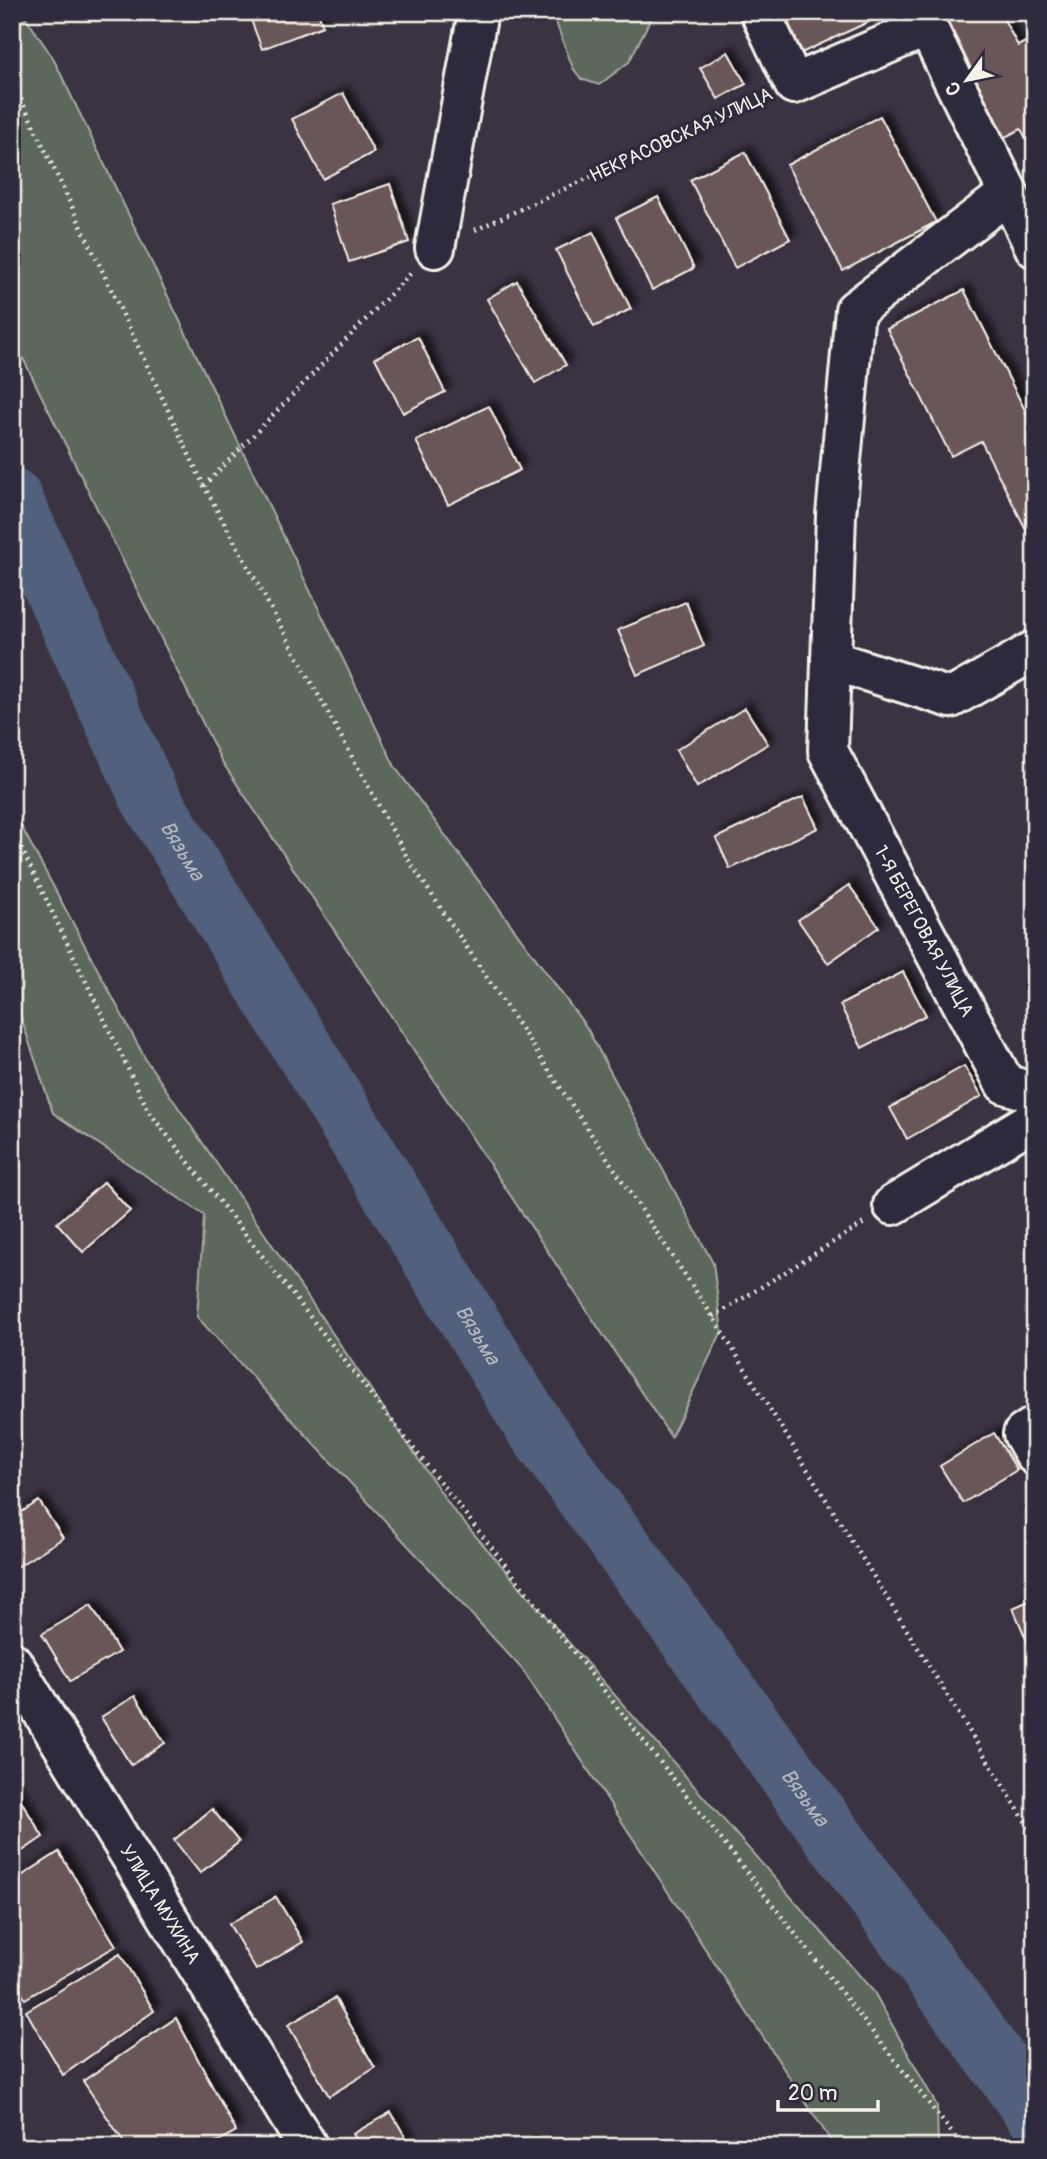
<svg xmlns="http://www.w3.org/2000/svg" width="1047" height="2159" font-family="Pangolin,sans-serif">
  <defs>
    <filter id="shadow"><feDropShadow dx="6" dy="-6" stdDeviation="3.5" flood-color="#0009"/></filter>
  </defs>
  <rect width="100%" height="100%" fill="#3b3342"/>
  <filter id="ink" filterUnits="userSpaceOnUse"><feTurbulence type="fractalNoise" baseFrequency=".0143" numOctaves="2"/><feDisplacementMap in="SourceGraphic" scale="14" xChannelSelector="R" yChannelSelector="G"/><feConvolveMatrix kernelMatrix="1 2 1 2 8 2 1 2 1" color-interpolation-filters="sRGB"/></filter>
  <g filter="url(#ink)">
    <g fill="#5d675b" stroke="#a8aca2" stroke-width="2">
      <path d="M 12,12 L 22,12 L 53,58 L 395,767 L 587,1028 L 713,1263 L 722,1331 L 671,1437 L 221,760 L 12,336 Z"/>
      <path d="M 552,12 L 654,12 L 629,62 L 599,85 L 581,79 L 573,68 Z"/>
      <path d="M 12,809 L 146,1060 L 453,1510 L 874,1992 L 937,2106 L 938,2147 L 835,2147 L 522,1669 L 197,1317 L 204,1215 L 53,1113 L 12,991 Z"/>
    </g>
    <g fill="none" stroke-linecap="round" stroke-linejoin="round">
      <path stroke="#51617b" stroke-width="60" id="s1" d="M 12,498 L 149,796 L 533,1425 L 1035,2113"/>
    </g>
    <g fill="#6a5658" stroke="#f4f1e8" stroke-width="2" filter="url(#shadow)">
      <path d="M 248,12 L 318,12 L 323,26 L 262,49 Z"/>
      <path d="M 777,12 L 890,12 L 797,55 Z"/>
      <path d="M 933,12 L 1000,12 L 1018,46 L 1035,37 L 1035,155 L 1021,129 L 999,140 Z"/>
      <path d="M 728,52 L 746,84 L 718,99 L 700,68 Z"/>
      <path d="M 343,93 L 374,152 L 323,179 L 292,119 Z"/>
      <path d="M 880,116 L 936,222 L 843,271 L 787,165 Z"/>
      <path d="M 745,152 L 790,239 L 735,268 L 690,180 Z"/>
      <path d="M 390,184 L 409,242 L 349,262 L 330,204 Z"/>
      <path d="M 658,197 L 694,268 L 652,290 L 616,218 Z"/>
      <path d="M 593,232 L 631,309 L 594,327 L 556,250 Z"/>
      <path d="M 517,281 L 566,365 L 535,383 L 487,299 Z"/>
      <path d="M 964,290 L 1031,422 L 1035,420 L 1035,547 L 981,441 L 951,456 L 887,329 Z"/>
      <path d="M 418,337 L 445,392 L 403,413 L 375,358 Z"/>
      <path d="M 489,406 L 520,470 L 448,505 L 416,441 Z"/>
      <path d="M 686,602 L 704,646 L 637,675 L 618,630 Z"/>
      <path d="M 745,708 L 768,744 L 697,787 L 676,750 Z"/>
      <path d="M 803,797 L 818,828 L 730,869 L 716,838 Z"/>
      <path d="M 849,885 L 879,927 L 828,963 L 798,920 Z"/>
      <path d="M 903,972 L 926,1015 L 862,1048 L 840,1005 Z"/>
      <path d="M 964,1066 L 982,1096 L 907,1139 L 890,1108 Z"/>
      <path d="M 104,1182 L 130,1211 L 83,1252 L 57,1223 Z"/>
      <path d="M 994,1433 L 1017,1470 L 963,1503 L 940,1466 Z"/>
      <path d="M 39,1501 L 63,1538 L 12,1570 L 12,1518 Z"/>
      <path d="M 1035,1598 L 1035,1652 L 1032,1653 L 1013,1608 Z"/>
      <path d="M 91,1605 L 119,1652 L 70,1681 L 42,1634 Z"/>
      <path d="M 135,1696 L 165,1743 L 131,1765 L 101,1717 Z"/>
      <path d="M 12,1786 L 43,1837 L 12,1858 Z"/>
      <path d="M 212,1809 L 239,1842 L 200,1873 L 174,1840 Z"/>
      <path d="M 59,1852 L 116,1946 L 25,1999 L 12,1978 L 12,1882 Z"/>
      <path d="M 276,1897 L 303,1942 L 256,1970 L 229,1924 Z"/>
      <path d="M 120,1954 L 154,2011 L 63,2075 L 26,2011 Z"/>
      <path d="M 335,1998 L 375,2068 L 329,2096 L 288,2025 Z"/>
      <path d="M 176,2018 L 236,2131 L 208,2147 L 127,2147 L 83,2081 Z"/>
      <path d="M 391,2112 L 410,2145 L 360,2147 L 353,2134 Z"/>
    </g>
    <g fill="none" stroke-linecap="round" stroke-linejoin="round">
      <g stroke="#f4f1e8" stroke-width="44">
        <g id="minor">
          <path d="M 760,12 L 794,84 L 927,27"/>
          <path d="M 920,12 L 1035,248"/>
          <path id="s2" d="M 1008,194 L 855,310 L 836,515 L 828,751 L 1005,1084 L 1035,1093"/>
          <path d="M 435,248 L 478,12"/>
          <path d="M 831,660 L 951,698 L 1035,650"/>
          <path d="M 893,1205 L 1035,1119"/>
          <path d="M 1035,1426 L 1023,1434 L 1035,1455"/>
          <path id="s3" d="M 12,1662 L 308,2147"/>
        </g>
      </g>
      <g stroke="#f4f1e8" stroke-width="4.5" stroke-dasharray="2 5" stroke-linecap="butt">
        <path d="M 12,80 L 204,486 L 408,859 L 713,1317 L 1035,1837"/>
        <path d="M 475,230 L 763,98"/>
        <path d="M 204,486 L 411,273"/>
        <path d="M 12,829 L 149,1112 L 963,2147"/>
        <path d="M 713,1317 L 864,1223"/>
      </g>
      <use href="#minor" stroke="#2f2a3d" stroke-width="38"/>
    </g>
  </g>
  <g text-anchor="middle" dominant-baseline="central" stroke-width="7" stroke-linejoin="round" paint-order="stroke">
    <g font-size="19" fill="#f4f1e8" stroke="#2f2a3d">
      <text transform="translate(681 135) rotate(-25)">НЕКРАСОВСКАЯ УЛИЦА</text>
      <text stroke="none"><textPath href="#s2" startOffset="838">1-Я БЕРЕГОВАЯ УЛИЦА</textPath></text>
      <text stroke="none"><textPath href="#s3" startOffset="284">УЛИЦА МУХИНА</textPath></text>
    </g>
    <g font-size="21" font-style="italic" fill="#b3b7bc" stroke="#2f2a3d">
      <text stroke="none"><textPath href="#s1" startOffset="392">Вязьма</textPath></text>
      <text stroke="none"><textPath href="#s1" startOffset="959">Вязьма</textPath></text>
      <text stroke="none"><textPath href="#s1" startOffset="1526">Вязьма</textPath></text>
    </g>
  </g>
  <rect width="1047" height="2159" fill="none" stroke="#2f2a3d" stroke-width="42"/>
  <rect x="21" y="21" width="1005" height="2117" fill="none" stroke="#f4f1e8" stroke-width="2.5" filter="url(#ink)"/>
  <g transform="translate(967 80) rotate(237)" stroke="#2f2a3d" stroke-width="5" paint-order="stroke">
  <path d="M0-5L12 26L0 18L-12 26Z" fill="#f4f1e8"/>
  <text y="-10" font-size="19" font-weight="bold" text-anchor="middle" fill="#f4f1e8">С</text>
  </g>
  <path d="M778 2100v10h100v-10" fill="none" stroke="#f4f1e8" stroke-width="3.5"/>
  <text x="788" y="2100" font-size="21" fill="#f4f1e8" stroke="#2f2a3d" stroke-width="5" paint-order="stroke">20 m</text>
</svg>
